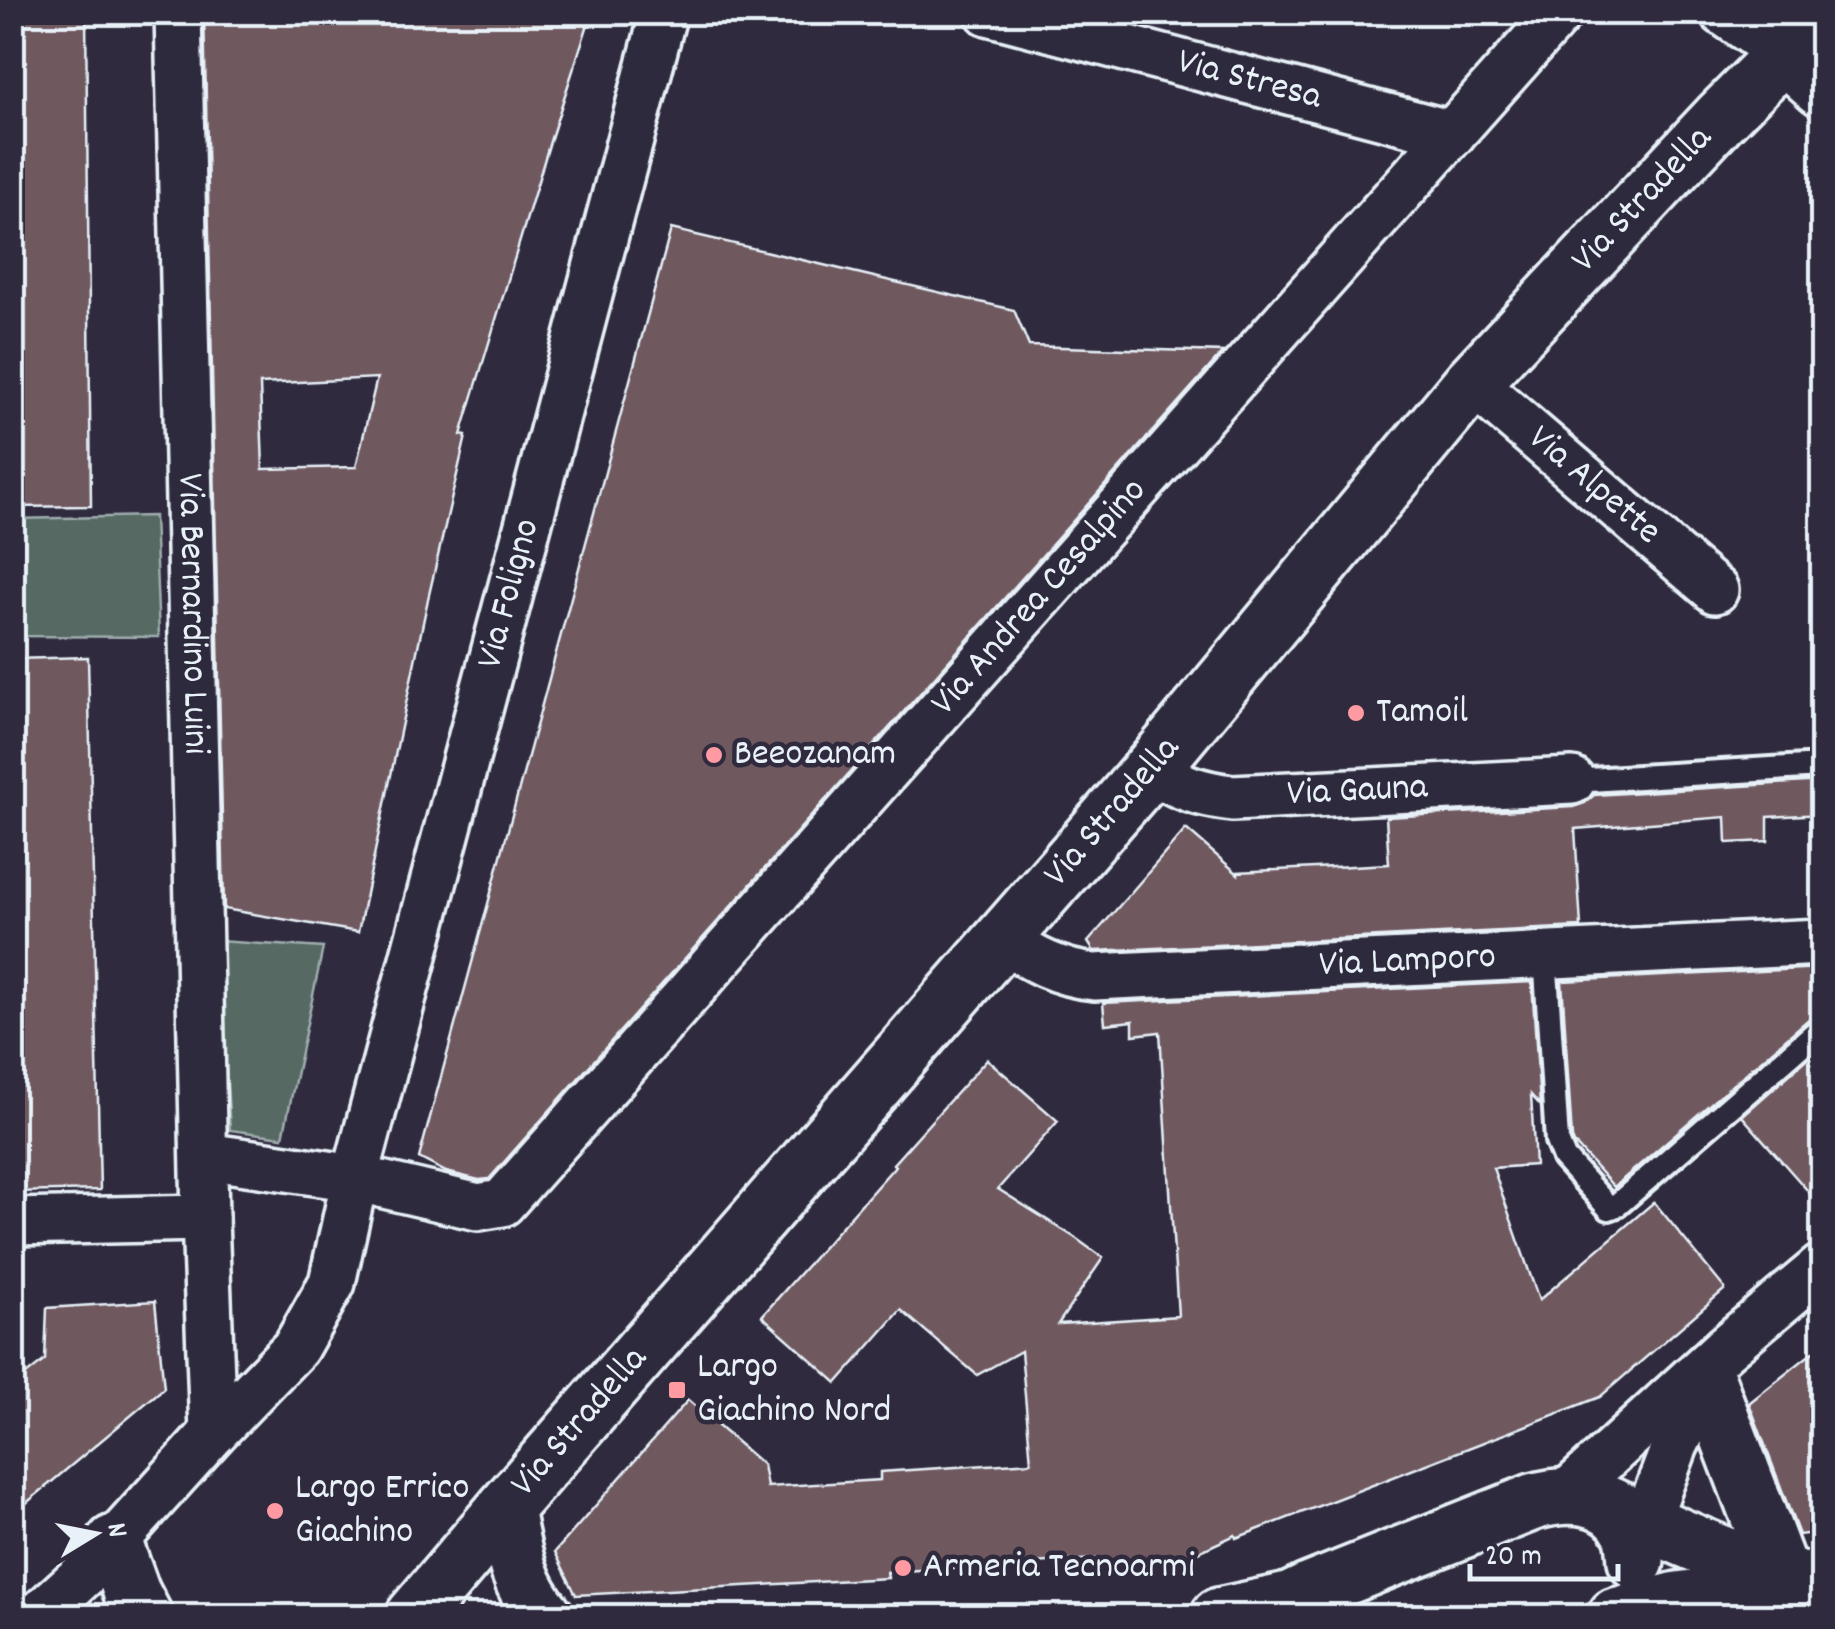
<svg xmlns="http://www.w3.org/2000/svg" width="1835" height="1629" font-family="Dekko,sans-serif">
  <rect width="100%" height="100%" fill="#2f2a3d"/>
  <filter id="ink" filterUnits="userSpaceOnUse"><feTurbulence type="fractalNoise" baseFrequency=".01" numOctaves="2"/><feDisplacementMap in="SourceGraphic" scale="20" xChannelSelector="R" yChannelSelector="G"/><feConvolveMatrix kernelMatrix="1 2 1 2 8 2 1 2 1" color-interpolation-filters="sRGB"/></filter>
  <g filter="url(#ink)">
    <g fill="#566963" stroke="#9fadae" stroke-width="2.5">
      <path d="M 154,516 L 159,637 L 13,636 L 13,519 Z"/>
      <path d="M 218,941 L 323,948 L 283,1137 L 230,1130 Z"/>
    </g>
    <g fill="#6f585f" stroke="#e8f1f8" stroke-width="2.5" fill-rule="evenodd">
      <path d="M 12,12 L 86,12 L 91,506 L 12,507 Z"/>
      <path d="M 204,12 L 592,12 L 552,135 L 461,435 L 466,436 L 428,599 L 358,932 L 224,909 ZM 377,378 L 356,467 L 263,469 L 260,384 Z"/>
      <path d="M 671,229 L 1014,310 L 1029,346 L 1223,352 L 489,1179 L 479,1180 L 446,1172 L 419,1158 Z"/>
      <path d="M 88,657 L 100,1190 L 12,1192 L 12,659 Z"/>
      <path d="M 1822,781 L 1822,814 L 1768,817 L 1768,841 L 1727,843 L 1726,817 L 1575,829 L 1581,927 L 1095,951 L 1093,950 L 1088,942 L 1186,829 L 1238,874 L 1238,872 L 1389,864 L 1386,817 L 1573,807 L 1585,803 L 1594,795 Z"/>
      <path d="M 1822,968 L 1822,1012 L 1812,1016 L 1614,1187 L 1574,1143 L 1572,1138 L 1562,981 Z"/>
      <path d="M 1532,982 L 1540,1105 L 1531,1095 L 1535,1165 L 1493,1168 L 1539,1300 L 1654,1202 L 1725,1289 L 1600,1397 L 1236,1538 L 1235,1535 L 1188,1557 L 1096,1562 L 1096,1559 L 887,1572 L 888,1578 L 576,1595 L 555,1552 L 688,1400 L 763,1465 L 767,1487 L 880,1480 L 880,1472 L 1031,1462 L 1021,1351 L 977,1375 L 901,1310 L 837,1383 L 762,1316 L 895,1166 L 893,1164 L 987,1059 L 1058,1121 L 998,1189 L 1074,1237 L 1103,1258 L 1058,1324 L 1178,1316 L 1160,1032 L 1133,1035 L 1133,1021 L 1105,1024 L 1103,1003 Z"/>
      <path d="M 1822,1046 L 1822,1207 L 1742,1116 Z"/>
      <path d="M 155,1301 L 164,1388 L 12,1515 L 12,1386 L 45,1360 L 47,1308 Z"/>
      <path d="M 1822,1345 L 1822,1532 L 1799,1535 L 1749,1403 Z"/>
    </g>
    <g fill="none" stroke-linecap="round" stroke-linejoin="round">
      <g stroke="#e8f1f8" stroke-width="30">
        <g id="service">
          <path d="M 1572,781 L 1822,766"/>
          <path d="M 1545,955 L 1557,1141 L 1564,1158 L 1609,1208 L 1617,1205 L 1822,1027"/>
        </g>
      </g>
      <g stroke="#e8f1f8" stroke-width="52">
        <g id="minor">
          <path id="s1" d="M 178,12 L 205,1218 L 213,1433"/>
          <path id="s2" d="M 988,12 L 1452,134"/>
          <path d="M 1723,12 L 1784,54"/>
          <path id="s3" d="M 1472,382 L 1715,590"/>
          <path id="s4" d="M 1152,768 C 1176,787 1201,794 1232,798 L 1572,781"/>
          <path id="s5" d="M 1002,938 C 1031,959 1058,973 1094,977 L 1822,942"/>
          <path id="s6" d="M 205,1156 L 355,1178 L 478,1207 L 502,1203 L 1560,12"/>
          <path d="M 12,1222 L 205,1218"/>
          <path d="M 1564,1496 L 1724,1349 L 1822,1267"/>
          <path d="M 1646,1522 L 1675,1445 L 1709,1377"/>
          <path id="s7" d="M 38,1616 L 91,1568 L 213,1433 L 296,1347 L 332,1283 L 355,1178 L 664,12"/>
        </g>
      </g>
      <g stroke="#e8f1f8" stroke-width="62">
        <g id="tertiary">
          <path d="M 1784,54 L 1822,88"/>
          <path d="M 1707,1380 L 1781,1575"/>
          <path d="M 1606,1504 C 1674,1534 1739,1566 1812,1582"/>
          <path d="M 505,1509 C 513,1550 517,1583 545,1616"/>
          <path d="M 114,1543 L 132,1593 L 144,1616"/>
          <path id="s8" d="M 414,1616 L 514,1498 L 1152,768 L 1472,382 L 1720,118 L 1822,16"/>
          <path d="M 1219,1616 L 1289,1601"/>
          <path d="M 1267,1616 L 1277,1607 L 1310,1591 L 1533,1502 C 1567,1492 1612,1492 1630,1530 C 1635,1539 1635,1551 1636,1561"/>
          <path d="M 1616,1616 L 1678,1600 L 1790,1585"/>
        </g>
      </g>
      <use href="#service" stroke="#2f2a3d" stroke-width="22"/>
      <use href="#minor" stroke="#2f2a3d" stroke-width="45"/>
      <use href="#tertiary" stroke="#2f2a3d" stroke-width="55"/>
    </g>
  </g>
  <g fill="#ff9aa2" stroke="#2f2a3d" stroke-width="4">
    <circle cx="1356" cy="713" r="10"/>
    <circle cx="714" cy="755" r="10"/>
    <rect x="667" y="1380" width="20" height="20" rx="5"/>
    <circle cx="275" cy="1511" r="10"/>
    <circle cx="903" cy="1568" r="10"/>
  </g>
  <g text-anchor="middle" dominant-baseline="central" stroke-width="9" stroke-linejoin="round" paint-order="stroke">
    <g font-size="38" fill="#e8f1f8" stroke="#2f2a3d">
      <text stroke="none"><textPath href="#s2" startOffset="270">Via Stresa</textPath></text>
      <text stroke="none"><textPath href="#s8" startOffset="1875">Via Stradella</textPath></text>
      <text stroke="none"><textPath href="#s3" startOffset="160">Via Alpette</textPath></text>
      <text stroke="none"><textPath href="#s7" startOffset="1158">Via Foligno</textPath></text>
      <text stroke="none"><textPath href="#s6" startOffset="1112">Via Andrea Cesalpino</textPath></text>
      <text stroke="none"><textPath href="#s1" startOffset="602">Via Bernardino Luini</textPath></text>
      <text stroke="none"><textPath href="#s4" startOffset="212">Via Gauna</textPath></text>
      <text stroke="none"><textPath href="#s8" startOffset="1065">Via Stradella</textPath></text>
      <text stroke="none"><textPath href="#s5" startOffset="415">Via Lamporo</textPath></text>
      <text stroke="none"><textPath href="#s8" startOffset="255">Via Stradella</textPath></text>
    </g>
    <g font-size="38" fill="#e8f1f8" stroke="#2f2a3d" text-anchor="start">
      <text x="1376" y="713">Tamoil</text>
      <text x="734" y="755">Beeozanam</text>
      <text x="697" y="1368">Largo<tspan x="697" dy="44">Giachino Nord</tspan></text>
      <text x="295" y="1489">Largo Errico<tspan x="295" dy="44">Giachino</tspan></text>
      <text x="923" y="1568">Armeria Tecnoarmi</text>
    </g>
  </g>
  <rect width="1835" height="1629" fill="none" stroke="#2f2a3d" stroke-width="50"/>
  <rect x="25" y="25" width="1785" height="1579" fill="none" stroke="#e8f1f8" stroke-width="4" filter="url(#ink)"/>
  <g transform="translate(95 1534) rotate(80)" stroke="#2f2a3d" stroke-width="8" paint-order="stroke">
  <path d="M0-8L18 38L0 25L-18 38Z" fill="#e8f1f8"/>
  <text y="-15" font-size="28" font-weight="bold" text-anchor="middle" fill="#e8f1f8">N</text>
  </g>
  <path d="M1470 1564v15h148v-15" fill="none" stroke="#e8f1f8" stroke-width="5"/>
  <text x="1485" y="1564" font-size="30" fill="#e8f1f8" stroke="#2f2a3d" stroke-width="8" paint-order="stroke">20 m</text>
</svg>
